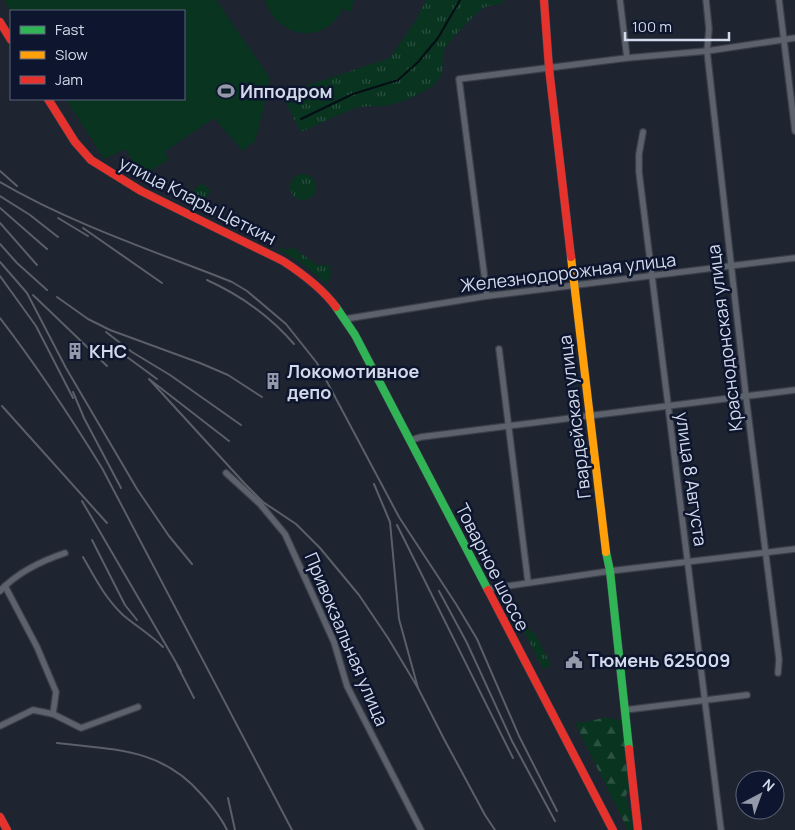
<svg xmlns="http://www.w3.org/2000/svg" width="795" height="830" font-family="Manrope,sans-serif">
  <defs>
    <pattern id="grass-tufts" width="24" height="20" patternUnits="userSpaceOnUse" patternTransform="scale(1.25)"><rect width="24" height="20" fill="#083420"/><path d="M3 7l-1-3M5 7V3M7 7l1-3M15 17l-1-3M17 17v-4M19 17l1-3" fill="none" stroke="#2b5141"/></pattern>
    <pattern id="forest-firs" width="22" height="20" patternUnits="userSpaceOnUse" patternTransform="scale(1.25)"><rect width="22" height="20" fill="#083420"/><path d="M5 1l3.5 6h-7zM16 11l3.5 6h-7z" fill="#2b5141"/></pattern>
  </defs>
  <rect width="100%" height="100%" fill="#1e2430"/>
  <g fill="url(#grass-tufts)">
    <path d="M 426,0 L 505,0 C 498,8 487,3 479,11 C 471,19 446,43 444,51 C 441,61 445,72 438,81 C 429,91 398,105 383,106 C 371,107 366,105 353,109 C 336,115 318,125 301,132 L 281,94 L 390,58 L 416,20 Z"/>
    <circle cx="303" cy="187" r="13"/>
    <path d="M 201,183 L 211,191 L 198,207 L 195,208 L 186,202 L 186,199 Z"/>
    <path d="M 279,247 L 287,250 L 292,247 L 317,265 L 330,265 L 331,275 L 327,284 L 300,262 L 279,250 Z"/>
    <path d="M 520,611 L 531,633 L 534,632 L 551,665 L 543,669 L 515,613 Z"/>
  </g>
  <path fill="url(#forest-firs)" d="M 606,717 L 621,721 L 632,783 L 626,795 L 628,807 L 631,810 L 633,830 L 628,830 L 575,723 L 591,721 Z"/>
  <g fill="#083420">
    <path d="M 4,0 L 216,0 L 270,78 L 258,132 L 254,143 L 250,144 L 243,151 L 214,118 L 164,152 L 169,159 L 143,176 L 125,149 L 104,159 L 66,99 L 184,99 L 184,11 L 11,12 Z"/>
    <path d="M 265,0 L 354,0 L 351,12 L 343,9 C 338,17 332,25 324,29 C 299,41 272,25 265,0 Z"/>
  </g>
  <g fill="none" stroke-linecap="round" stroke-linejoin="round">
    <path stroke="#050e15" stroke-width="2" d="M 301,119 L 353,94 L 398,80 L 418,62 L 438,38 L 460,0"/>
    <g stroke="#3a3f49" stroke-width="8">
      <g id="street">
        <path d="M 620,0 L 627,58"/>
        <path d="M 706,0 L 709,29 L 707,51 L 746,397 L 779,659 L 778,673"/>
        <path d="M 779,0 L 795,131"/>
        <path d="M 643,132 L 639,154 L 639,172 L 721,830"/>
        <path d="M 487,296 L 459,79 L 627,58 L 707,51 L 795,38"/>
        <path d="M 345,319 L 487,296 L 795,258"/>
        <path d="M 499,349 L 528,582"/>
        <path d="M 411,440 L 421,437 L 795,390"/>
        <path d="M 226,473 L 260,504 L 285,534 L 334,642 L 347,686 L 421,830"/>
        <path d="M 5,586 L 37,647 L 56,692 L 53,714"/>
        <path d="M 488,589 L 610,571 L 795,549"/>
        <path d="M 0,591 C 17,573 41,561 65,553"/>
        <path d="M 625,710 L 747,695"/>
        <path d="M 0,726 L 33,710 L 53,714 L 81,728 L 138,707"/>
      </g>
    </g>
    <g stroke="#3a3f49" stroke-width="9">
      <g id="fast">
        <path d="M 336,307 L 355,335 L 488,590"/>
        <path d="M 606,552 L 610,571 L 629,749"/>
      </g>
    </g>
    <g stroke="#3a3f49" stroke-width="9">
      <path id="slow" d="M 571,257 L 606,552"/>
    </g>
    <g stroke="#3a3f49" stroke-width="9">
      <g id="jam">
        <path d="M 544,0 L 549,68 L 571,257"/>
        <path d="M 0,22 L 11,40"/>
        <path d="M 48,99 L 75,142 L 91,160 L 141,191 L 283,261 C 303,274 322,288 336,307"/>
        <path d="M 488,590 L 613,830"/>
        <path d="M 629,749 L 638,830"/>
        <path d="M 0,817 L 7,830"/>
      </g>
    </g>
    <use href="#street" stroke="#5c616c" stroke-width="5.5"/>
    <use href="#fast" stroke="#30b455" stroke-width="8"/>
    <use href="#slow" stroke="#ff9f0a" stroke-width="8"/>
    <use href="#jam" stroke="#e5322d" stroke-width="8"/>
    <g stroke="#5a5f68" stroke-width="2">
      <path d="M 0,171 L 17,186"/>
      <path d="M 0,182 C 72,224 154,251 232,282 L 247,291 L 286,324 L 317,363 L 399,517 L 456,604 L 477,639 L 519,736 L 557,811"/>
      <path d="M 0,196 L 30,215 L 58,237"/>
      <path d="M 0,208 L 47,249"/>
      <path d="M 58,218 L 88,236"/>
      <path d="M 0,223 L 37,265"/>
      <path d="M 83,228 L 162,283"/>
      <path d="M 0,244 L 17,263 L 47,290"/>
      <path d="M 0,262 L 27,293 L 66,368 L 137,489 L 169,536 L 192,564"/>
      <path d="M 0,276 L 36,326 L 73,398"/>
      <path d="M 207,280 C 240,295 270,316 294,344"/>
      <path d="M 33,295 L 107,366"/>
      <path d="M 57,297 L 88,319 L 110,330 L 200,363 L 228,375 L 262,397"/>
      <path d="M 0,318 C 37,366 70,416 102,468 L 292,830"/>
      <path d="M 106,332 L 132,352 L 170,375 L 241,425"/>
      <path d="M 123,354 L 157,379"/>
      <path d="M 73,392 L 84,418 L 121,488"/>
      <path d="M 2,406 L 107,523"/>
      <path d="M 229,441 L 149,379 L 246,485 L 263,502 L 296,524 L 320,548 L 359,595 L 388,638 L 418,688"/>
      <path d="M 374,484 L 390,522 L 399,619 L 418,688 L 444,739 L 485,815 L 495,830"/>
      <path d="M 82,501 L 181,671"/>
      <path d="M 397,525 L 513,758"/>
      <path d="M 92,540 L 125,605 L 137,620"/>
      <path d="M 83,557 C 95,578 105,598 123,615 C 136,626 151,635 163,647"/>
      <path d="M 439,591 L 467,643 L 512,741 L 555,821"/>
      <path d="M 177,665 L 194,698"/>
      <path d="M 57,743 C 115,750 162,748 202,795 C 212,806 221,817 227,830"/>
      <path d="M 228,798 L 235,830"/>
    </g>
  </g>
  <defs>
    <g id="stadium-bare" transform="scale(1.35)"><path d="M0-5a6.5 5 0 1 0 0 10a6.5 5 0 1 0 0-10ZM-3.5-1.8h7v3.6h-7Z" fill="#949aaa" stroke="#0d162e" stroke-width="2.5" paint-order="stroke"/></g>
    <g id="building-bare" transform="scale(1.35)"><path d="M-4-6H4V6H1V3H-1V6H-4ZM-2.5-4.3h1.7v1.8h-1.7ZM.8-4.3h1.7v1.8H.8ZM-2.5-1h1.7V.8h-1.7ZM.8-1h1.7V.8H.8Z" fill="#949aaa" stroke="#0d162e" stroke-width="2.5" paint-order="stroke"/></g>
    <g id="civic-bare" transform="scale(1.35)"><path d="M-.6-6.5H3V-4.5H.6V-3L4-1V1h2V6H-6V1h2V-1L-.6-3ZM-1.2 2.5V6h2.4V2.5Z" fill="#949aaa" stroke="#0d162e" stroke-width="2.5" paint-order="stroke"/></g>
  </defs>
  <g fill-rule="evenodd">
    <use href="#stadium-bare" x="226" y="91"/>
    <use href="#building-bare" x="75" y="351"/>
    <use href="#building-bare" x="273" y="381"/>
    <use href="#civic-bare" x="574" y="660"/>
  </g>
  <g text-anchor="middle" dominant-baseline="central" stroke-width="5" stroke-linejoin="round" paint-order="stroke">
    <g font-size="18" font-weight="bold" fill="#d3daeb" stroke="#0d162e" text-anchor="start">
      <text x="240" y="91">Ипподром</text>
      <text x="89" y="351">КНС</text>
      <text x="287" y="371">Локомотивное<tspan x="287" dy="21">депо</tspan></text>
      <text x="588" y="660">Тюмень 625009</text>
    </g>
    <g font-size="18" fill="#d3daeb" stroke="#0d162e">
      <text transform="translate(198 200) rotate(27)">улица Клары Цеткин</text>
      <text transform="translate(568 272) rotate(-7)">Железнодорожная улица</text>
      <text transform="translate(724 338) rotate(-97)">Краснодонская улица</text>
      <text transform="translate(574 417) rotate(-97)">Гвардейская улица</text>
      <text transform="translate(692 479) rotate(82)">улица 8 Августа</text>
      <text transform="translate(493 567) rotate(63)">Товарное шоссе</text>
      <text transform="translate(347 639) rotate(67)">Привокзальная улица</text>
    </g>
  </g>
  <rect x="10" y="10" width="175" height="90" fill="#0d162e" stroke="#5c647a"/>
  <rect x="20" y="26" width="25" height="8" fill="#30b455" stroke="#5c647a"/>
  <text x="55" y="35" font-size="15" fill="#d3daeb">Fast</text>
  <rect x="20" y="51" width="25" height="8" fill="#ff9f0a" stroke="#5c647a"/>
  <text x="55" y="60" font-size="15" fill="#d3daeb">Slow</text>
  <rect x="20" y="76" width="25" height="8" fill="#e5322d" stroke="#5c647a"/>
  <text x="55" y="85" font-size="15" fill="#d3daeb">Jam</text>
  <g transform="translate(760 795) rotate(41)"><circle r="24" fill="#0d162e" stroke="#5c647a"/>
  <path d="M0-4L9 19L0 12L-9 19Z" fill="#949aaa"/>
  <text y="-8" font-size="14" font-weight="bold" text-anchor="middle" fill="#d3daeb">N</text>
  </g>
  <path d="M625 32v8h104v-8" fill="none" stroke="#d3daeb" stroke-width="2.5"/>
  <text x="632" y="32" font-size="15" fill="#d3daeb" stroke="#0d162e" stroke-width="4" paint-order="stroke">100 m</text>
</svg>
